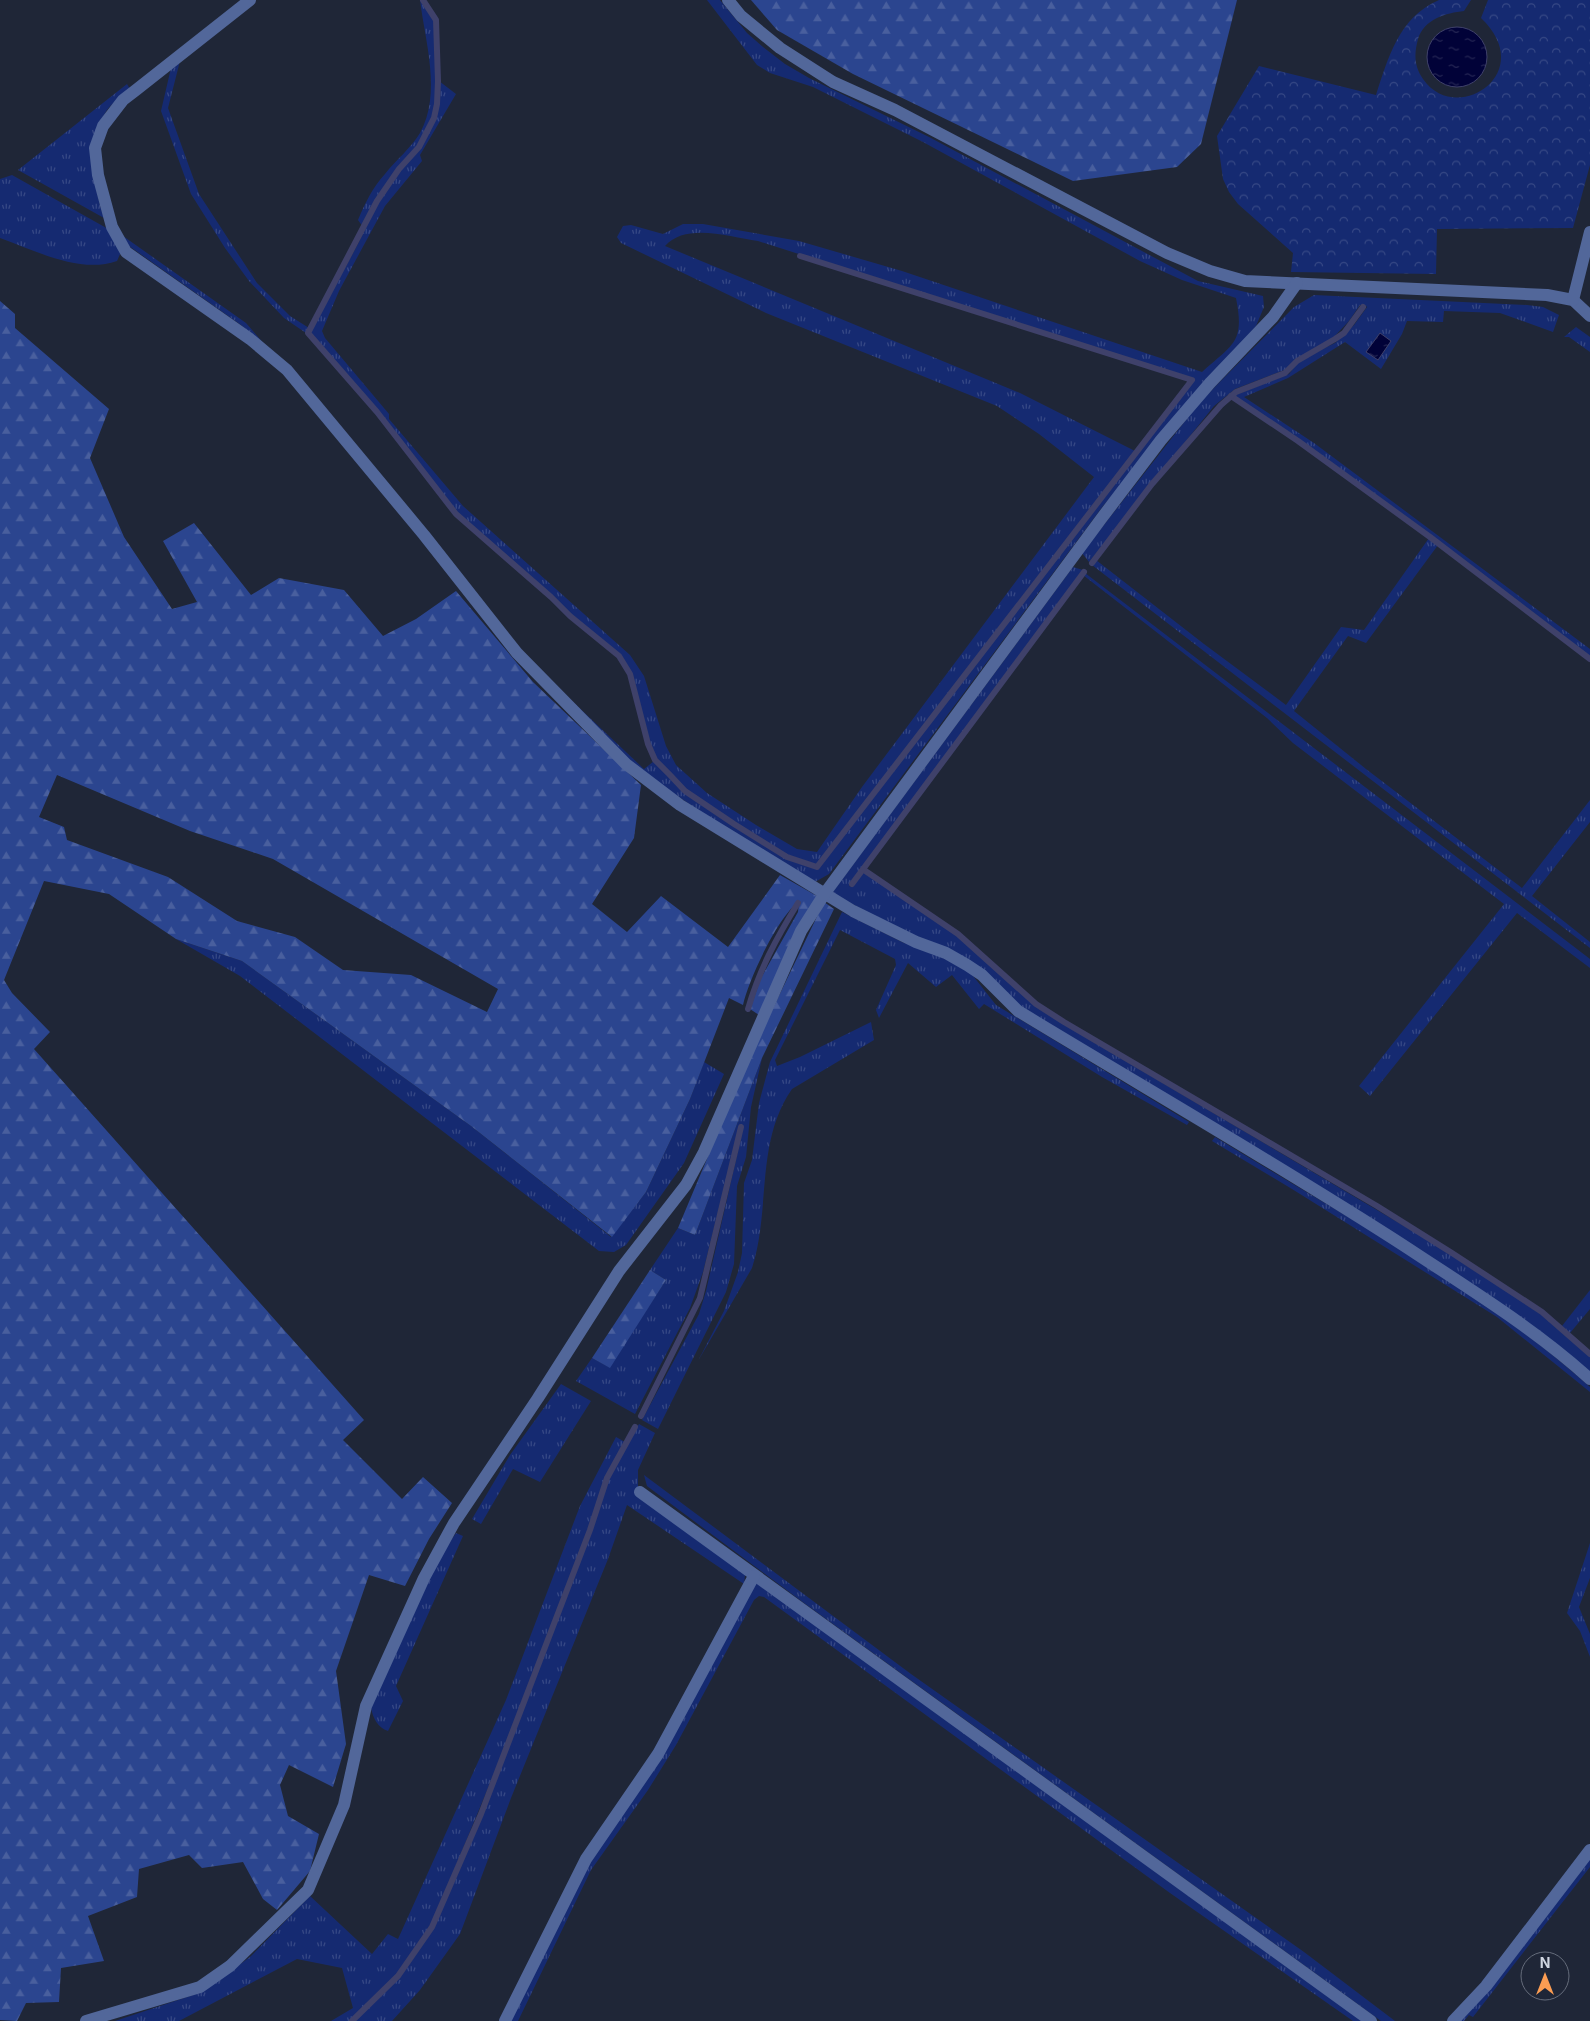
<svg xmlns="http://www.w3.org/2000/svg" width="1590" height="2021" font-family="Inter,sans-serif">
  <defs>
    <pattern id="grass-tufts" width="24" height="20" patternUnits="userSpaceOnUse" patternTransform="scale(1.25)"><rect width="24" height="20" fill="#152a71"/><path d="M3 7l-1-3M5 7V3M7 7l1-3M15 17l-1-3M17 17v-4M19 17l1-3" fill="none" stroke="#364885"/></pattern>
    <pattern id="forest-firs" width="22" height="20" patternUnits="userSpaceOnUse" patternTransform="scale(1.25)"><rect width="22" height="20" fill="#2b458f"/><path d="M5 1l3.5 6h-7zM16 11l3.5 6h-7z" fill="#495f9e"/></pattern>
    <pattern id="park-crowns" width="20" height="18" patternUnits="userSpaceOnUse" patternTransform="scale(1.25)"><rect width="20" height="18" fill="#152a71"/><path d="M2 6a3 3 0 1 1 6 0M12 15a3 3 0 1 1 6 0" fill="none" stroke="#364885"/></pattern>
    <pattern id="water-ripples" width="26" height="14" patternUnits="userSpaceOnUse" patternTransform="scale(1.25)"><rect width="26" height="14" fill="#010238"/><path d="M2 4q2-2 4 0t4 0M15 11q2-2 4 0t4 0" fill="none" stroke="#252654"/></pattern>
  </defs>
  <rect width="100%" height="100%" fill="#1f2637"/>
  <g fill="url(#grass-tufts)">
    <path d="M 420,0 L 434,20 L 437,54 L 436,104 L 433,117 L 418,146 L 389,179 L 363,227 L 358,220 C 365,203 373,187 385,174 C 396,160 411,148 420,133 C 442,94 425,41 420,0 Z"/>
    <path d="M 707,0 L 720,0 L 747,33 L 763,47 L 785,64 L 809,78 L 929,137 L 1198,281 L 1263,296 L 1264,307 L 1256,326 L 1103,506 L 829,874 L 815,882 L 728,830 L 645,774 L 585,719 L 537,668 L 644,769 L 654,761 L 684,792 L 733,825 L 787,858 L 819,868 L 880,785 L 1194,380 L 758,241 C 730,237 686,222 665,246 L 1020,393 L 1135,451 L 817,866 L 788,855 L 735,822 L 686,790 L 670,773 L 657,759 L 650,743 L 631,673 L 620,655 L 571,615 L 552,596 L 457,513 L 378,411 L 310,333 C 326,302 343,272 359,242 C 366,228 371,214 379,200 C 408,152 438,145 439,81 L 456,94 L 420,155 L 422,161 L 385,206 L 339,291 L 322,331 L 325,338 L 389,414 L 389,419 L 463,506 L 630,655 L 644,676 L 666,746 L 676,765 L 707,793 L 756,825 L 797,849 L 817,852 L 862,787 L 1094,477 L 1039,434 L 997,406 L 766,313 L 621,243 L 617,237 L 623,226 L 631,225 L 663,234 L 683,224 L 703,224 L 799,241 L 902,271 L 1202,372 C 1233,344 1245,343 1236,298 L 1182,280 L 1140,261 L 923,142 L 813,87 L 770,73 L 757,65 Z"/>
    <path d="M 180,61 L 168,108 L 199,194 L 257,283 L 290,316 L 309,328 L 306,333 L 284,318 L 249,281 L 225,248 L 191,194 L 161,111 L 171,68 Z"/>
    <path d="M 127,84 L 130,89 C 123,95 113,102 107,110 C 85,143 93,183 104,218 L 18,170 Z"/>
    <path d="M 12,175 L 110,230 L 121,252 L 117,261 C 80,274 36,251 0,238 L 0,179 Z"/>
    <path d="M 123,236 L 246,323 L 265,345 L 241,325 L 129,246 Z"/>
    <path d="M 1314,295 L 1527,305 L 1543,307 L 1559,315 L 1553,332 L 1500,313 L 1444,311 L 1443,322 L 1407,321 L 1402,334 L 1381,369 L 1345,342 L 1288,378 L 1244,397 L 1314,443 L 1590,649 L 1590,657 L 1431,536 L 1298,440 L 1233,396 L 1289,374 L 1300,360 L 1335,343 L 1354,325 L 1367,307 L 1365,305 L 1360,305 L 1349,321 L 1331,340 L 1297,359 L 1287,369 L 1235,389 L 1214,406 L 1089,562 L 1082,553 L 1200,402 L 1294,307 Z"/>
    <path d="M 1576,327 L 1590,337 L 1590,352 L 1569,337 L 1564,337 Z"/>
    <path d="M 1429,538 L 1438,545 L 1366,643 L 1348,636 L 1294,711 L 1366,769 L 1522,888 L 1590,800 L 1590,822 L 1532,896 L 1590,942 L 1590,948 L 1092,565 L 1096,560 L 1204,644 L 1286,705 L 1341,627 L 1364,630 Z"/>
    <path d="M 1073,567 L 1083,570 L 849,886 L 852,887 L 864,872 C 895,893 928,913 957,936 C 993,965 1025,998 1063,1024 L 1431,1242 L 1537,1311 L 1590,1357 L 1590,1377 L 1542,1336 L 1020,1009 L 1003,993 L 917,939 L 832,893 Z"/>
    <path d="M 1085,573 L 1590,959 L 1590,968 L 1517,913 L 1370,1096 L 1359,1086 L 1504,904 L 1293,743 L 1267,718 L 1083,575 Z"/>
    <path d="M 842,912 L 904,943 L 924,948 L 970,972 L 996,1005 L 1189,1122 L 1187,1125 L 1102,1077 L 984,1004 L 979,1009 L 952,975 L 936,987 L 908,963 L 879,1018 L 876,1010 L 896,965 L 895,959 L 840,930 L 775,1060 L 777,1066 L 800,1057 L 871,1022 L 874,1040 L 792,1089 C 755,1142 771,1210 752,1268 L 698,1361 L 724,1311 L 738,1272 L 742,1253 L 744,1183 L 752,1160 L 759,1103 L 770,1062 Z"/>
    <path d="M 176,939 L 242,961 L 471,1126 L 611,1237 L 646,1192 L 690,1099 L 704,1062 L 724,1074 L 684,1163 L 626,1245 L 614,1252 L 599,1251 L 240,976 Z"/>
    <path d="M 762,1058 L 751,1107 L 746,1157 L 737,1186 L 734,1264 L 726,1292 L 658,1429 L 642,1420 L 699,1314 L 706,1291 L 743,1129 L 739,1128 L 703,1272 L 690,1308 L 635,1414 L 576,1381 L 592,1358 L 609,1367 L 666,1280 L 650,1270 L 678,1228 L 695,1235 Z"/>
    <path d="M 1215,1137 C 1342,1215 1480,1288 1590,1387 L 1590,1392 L 1497,1317 L 1292,1189 L 1212,1141 Z"/>
    <path d="M 1590,1290 L 1590,1309 L 1570,1333 L 1562,1326 Z"/>
    <path d="M 561,1384 L 591,1401 L 540,1482 L 513,1469 L 481,1524 L 472,1519 L 510,1455 Z"/>
    <path d="M 639,1424 L 655,1433 L 638,1470 L 638,1489 L 745,1575 L 744,1584 L 627,1505 L 608,1559 L 511,1798 L 460,1934 L 420,1990 L 392,2021 L 354,2021 L 400,1977 L 434,1928 L 482,1815 L 592,1530 L 608,1479 Z"/>
    <path d="M 616,1437 L 625,1442 L 606,1477 L 589,1529 L 514,1725 L 431,1926 L 397,1975 L 349,2021 L 331,2021 L 353,2008 L 342,1968 L 297,1959 L 179,2021 L 115,2021 L 202,1992 L 250,1957 L 310,1896 L 372,1954 L 388,1934 L 398,1939 L 506,1700 L 580,1506 Z"/>
    <path d="M 644,1475 L 911,1674 L 1304,1952 L 1395,2021 L 1381,2021 L 804,1603 L 647,1486 Z"/>
    <path d="M 456,1533 L 463,1536 L 396,1686 L 403,1701 L 388,1731 C 378,1728 373,1718 371,1708 L 439,1558 Z"/>
    <path d="M 1590,1543 L 1590,1578 L 1579,1607 L 1590,1634 L 1590,1657 L 1580,1631 L 1567,1613 Z"/>
    <path d="M 758,1583 L 1366,2021 L 1353,2021 L 1170,1893 L 764,1597 L 759,1596 L 754,1600 L 676,1745 L 648,1790 L 591,1870 L 518,2021 L 506,2021 L 598,1843 L 752,1586 Z"/>
    <path d="M 1590,1853 L 1590,1867 L 1473,2017 L 1469,2015 L 1464,2021 L 1457,2021 Z"/>
  </g>
  <g fill="url(#forest-firs)" fill-rule="evenodd">
    <path d="M 751,0 L 1237,0 L 1201,144 L 1177,167 L 1073,181 L 853,74 L 777,30 Z"/>
    <path d="M 0,301 L 15,314 L 15,328 L 109,409 L 90,458 L 124,537 L 172,609 L 197,602 L 163,541 L 194,523 L 251,595 L 279,578 L 344,590 L 383,636 L 416,619 L 456,591 L 533,682 L 641,785 L 634,838 L 592,904 L 627,932 L 661,896 L 728,947 L 780,875 L 817,896 L 759,1015 L 750,1009 L 761,978 L 798,912 L 799,902 C 779,914 748,981 743,1005 L 729,998 L 690,1099 L 646,1192 L 612,1237 L 471,1126 L 242,961 L 176,939 L 109,894 L 44,881 L 4,980 L 12,993 L 50,1032 L 34,1049 L 364,1420 L 343,1440 L 402,1499 L 423,1477 L 452,1503 L 429,1539 L 405,1586 L 369,1575 L 336,1671 L 346,1744 L 333,1787 L 289,1765 L 280,1785 L 288,1816 L 319,1834 L 310,1871 L 277,1910 L 263,1899 L 243,1862 L 202,1868 L 189,1855 L 139,1869 L 137,1897 L 88,1916 L 104,1961 L 61,1968 L 59,2002 L 26,2003 L 17,2021 L 0,2020 ZM 57,775 L 190,831 L 273,859 L 498,989 L 487,1012 L 411,975 L 343,970 L 295,937 L 237,921 L 168,877 L 67,840 L 64,827 L 39,817 Z"/>
    <path d="M 824,902 L 834,909 L 762,1058 L 695,1235 L 678,1228 L 751,1054 Z"/>
    <path d="M 650,1270 L 666,1280 L 610,1368 L 592,1358 Z"/>
  </g>
  <path fill="url(#park-crowns)" d="M 1439,0 L 1471,0 L 1464,11 C 1446,13 1424,19 1418,39 C 1414,54 1414,66 1423,79 C 1456,127 1539,73 1481,18 L 1488,0 L 1590,0 L 1590,165 L 1573,228 L 1437,229 L 1436,274 L 1291,272 L 1293,253 L 1238,204 L 1229,192 L 1223,179 L 1217,136 L 1259,66 L 1376,95 C 1388,58 1399,17 1439,0 Z"/>
  <g fill="url(#water-ripples)" stroke="#3f416a">
    <circle cx="1457" cy="57" r="30"/>
    <path d="M 1380,333 L 1391,341 L 1378,360 L 1366,352 Z"/>
  </g>
  <g fill="none" stroke-linecap="round" stroke-linejoin="round">
    <g stroke="#3f416a" stroke-width="6">
      <path d="M 423,0 L 436,20 L 438,81 L 437,104 L 434,118 L 419,147 L 399,169 L 377,201 L 308,333 L 377,412 L 456,514 L 551,597 L 570,616 L 619,656 L 630,674 L 648,744 L 655,760 L 669,774 L 685,791 L 734,824 L 787,857 L 817,867 L 1192,380 L 800,256"/>
      <path d="M 1231,396 L 1298,441 L 1430,537 L 1590,659"/>
      <path d="M 1092,563 L 1152,484 L 1221,405 L 1236,392 L 1285,373 L 1297,361 L 1335,339 L 1344,333 L 1363,307"/>
      <path d="M 864,870 L 958,934 L 1036,1004 L 1064,1022 L 1377,1206 L 1452,1253 L 1542,1312 L 1590,1354"/>
      <path d="M 852,884 L 1084,572"/>
      <path d="M 748,1009 C 759,970 777,937 798,903"/>
      <path d="M 641,1416 L 700,1298 L 741,1127"/>
      <path d="M 352,2021 L 398,1976 L 432,1927 L 481,1814 L 590,1530 L 607,1478 L 635,1427"/>
    </g>
    <g stroke="#52679a" stroke-width="12">
      <path d="M 250,0 L 136,90 L 123,100 L 103,126 L 95,148 L 98,175 L 112,227 L 126,252 L 250,339 L 287,370 L 424,535 L 517,653 L 626,764 L 680,805 L 853,911 L 916,942 L 946,953 L 967,965 L 982,975 L 1018,1011 C 1148,1090 1281,1166 1409,1249 C 1471,1290 1535,1329 1590,1379"/>
      <path d="M 728,0 L 741,16 L 780,48 L 833,82 L 895,110 L 1167,253 L 1210,271 L 1245,281 L 1547,295 L 1573,300 L 1590,316"/>
      <path d="M 1573,300 L 1590,232"/>
      <path d="M 640,1492 L 1371,2021"/>
      <path d="M 86,2021 L 200,1987 L 230,1966 L 308,1890 L 344,1805 L 366,1706 L 424,1578 L 454,1523 L 538,1398 L 619,1271 L 686,1185 L 704,1152 L 801,931 L 825,893 L 1101,519 L 1161,440 L 1210,383 L 1273,317 L 1297,283"/>
      <path d="M 505,2021 L 586,1859 L 658,1754 L 754,1576"/>
      <path d="M 1453,2021 L 1486,1986 L 1590,1850"/>
    </g>
  </g>
  <g transform="translate(1545 1976)"><circle r="24" fill="#1f2637" stroke="#656c7b"/>
  <path d="M0-4L9 19L0 12L-9 19Z" fill="#fc9d53"/>
  <text y="-8" font-size="14" font-weight="bold" text-anchor="middle" fill="#cfd5e0">N</text>
  </g>
</svg>
